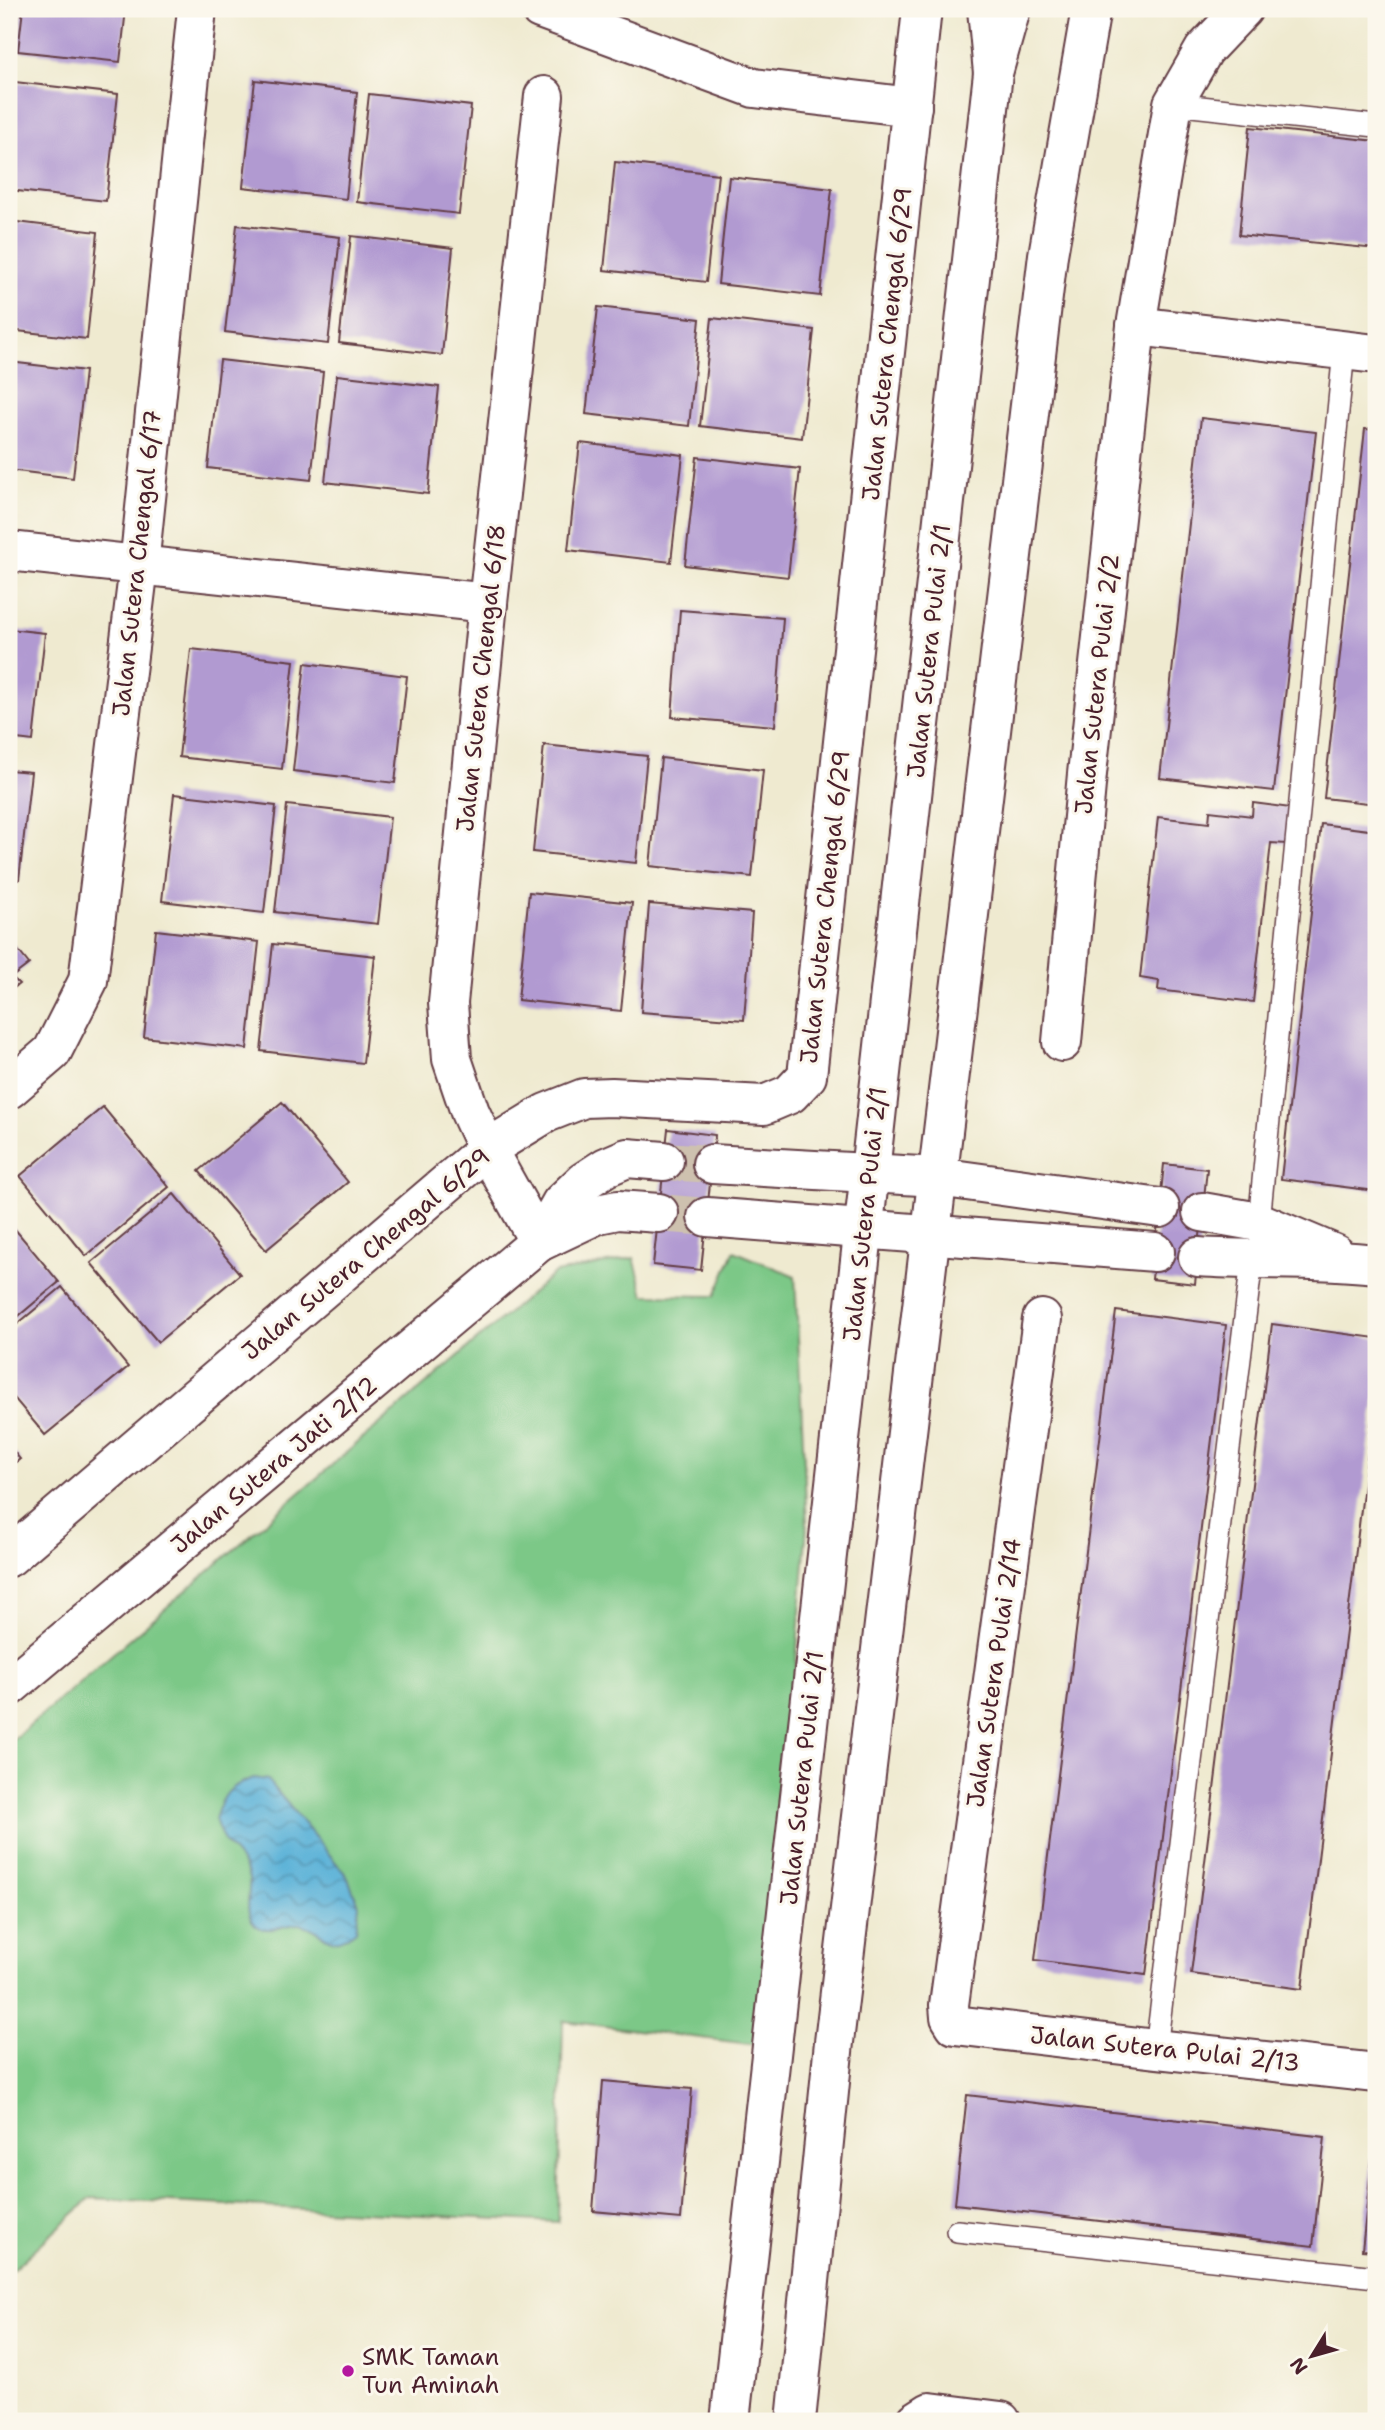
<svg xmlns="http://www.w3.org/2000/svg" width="1385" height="2430" font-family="'Shantell Sans',sans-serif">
  <defs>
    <pattern id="water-waves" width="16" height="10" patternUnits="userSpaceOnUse" patternTransform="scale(1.75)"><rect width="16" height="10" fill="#5bb2d8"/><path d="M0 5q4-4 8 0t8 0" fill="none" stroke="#4d90af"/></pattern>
  </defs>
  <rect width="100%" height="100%" fill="#fbf7ec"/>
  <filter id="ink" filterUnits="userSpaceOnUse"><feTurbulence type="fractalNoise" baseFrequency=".0143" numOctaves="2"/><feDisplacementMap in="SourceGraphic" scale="14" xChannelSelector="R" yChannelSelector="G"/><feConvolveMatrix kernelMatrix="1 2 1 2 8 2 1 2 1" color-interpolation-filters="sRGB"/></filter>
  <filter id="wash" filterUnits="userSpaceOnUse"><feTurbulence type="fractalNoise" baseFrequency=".00686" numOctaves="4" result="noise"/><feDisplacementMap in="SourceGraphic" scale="28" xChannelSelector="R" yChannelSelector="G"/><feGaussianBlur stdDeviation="1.57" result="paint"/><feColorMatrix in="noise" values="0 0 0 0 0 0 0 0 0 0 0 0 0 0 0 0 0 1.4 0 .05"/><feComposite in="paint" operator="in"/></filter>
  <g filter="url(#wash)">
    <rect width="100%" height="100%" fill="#efead0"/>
    <path fill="#7cc887" stroke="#637459" stroke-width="2" d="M 734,1251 L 795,1276 L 807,1525 L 765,2046 L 563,2021 L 558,2222 L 91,2198 L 9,2273 L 9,1743 L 555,1273 L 634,1258 L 644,1295 L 715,1296 Z"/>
    <path fill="url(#water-waves)" stroke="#526882" stroke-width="2" d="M 254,1778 L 268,1780 L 347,1876 L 359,1905 L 356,1930 C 325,1955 327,1928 299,1924 C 287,1923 268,1935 257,1926 C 242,1914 251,1894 249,1879 C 246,1862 232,1853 223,1839 C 220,1833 217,1825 215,1819 C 223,1794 229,1786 254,1778 Z"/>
    <g id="blocks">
      <g fill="#b19ad1">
        <path d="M 23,9 L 126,9 L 120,62 L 18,51 Z"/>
        <path d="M 255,80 L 357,92 L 346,199 L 243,187 Z"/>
        <path d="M 15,82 L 118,94 L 106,201 L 9,190 L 9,144 Z"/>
        <path d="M 369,94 L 471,106 L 459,214 L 357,202 Z"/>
        <path d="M 1250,127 L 1376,141 L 1376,249 L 1239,235 Z"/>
        <path d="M 615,162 L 718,174 L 706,282 L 604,270 Z"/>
        <path d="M 729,177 L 832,189 L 820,296 L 718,284 Z"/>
        <path d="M 9,221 L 98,232 L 87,339 L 9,330 Z"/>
        <path d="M 237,225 L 340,237 L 328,344 L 225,332 Z"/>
        <path d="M 351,236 L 453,248 L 442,355 L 339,343 Z"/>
        <path d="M 598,307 L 700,319 L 689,426 L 586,414 Z"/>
        <path d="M 712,318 L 814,330 L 802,438 L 700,426 Z"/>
        <path d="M 220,360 L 323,372 L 311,480 L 208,468 Z"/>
        <path d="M 9,362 L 85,371 L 73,478 L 9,470 Z"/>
        <path d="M 337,375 L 439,387 L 428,494 L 325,482 Z"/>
        <path d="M 1201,418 L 1316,432 L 1274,791 L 1160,778 Z"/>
        <path d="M 1365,429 L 1376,430 L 1376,804 L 1324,798 Z"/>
        <path d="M 580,443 L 683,455 L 671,562 L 568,550 Z"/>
        <path d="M 697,457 L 800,469 L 788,577 L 685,565 Z"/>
        <path d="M 680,610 L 783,618 L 775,726 L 672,717 Z"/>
        <path d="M 9,629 L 45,633 L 33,741 L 9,738 Z"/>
        <path d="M 191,649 L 294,661 L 282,769 L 179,757 Z"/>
        <path d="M 305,663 L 407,676 L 395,783 L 293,771 Z"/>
        <path d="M 544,745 L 647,756 L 636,863 L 533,852 Z"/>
        <path d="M 661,758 L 763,770 L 752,877 L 650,866 Z"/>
        <path d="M 9,770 L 31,772 L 19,880 L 9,879 Z"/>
        <path d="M 174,794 L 276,806 L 264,913 L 162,901 Z"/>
        <path d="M 1253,803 L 1291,808 L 1287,844 L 1271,843 L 1253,1002 L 1158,990 L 1159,981 L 1140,978 L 1158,817 L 1209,823 L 1210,811 L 1252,816 Z"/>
        <path d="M 287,805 L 390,817 L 378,924 L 275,912 Z"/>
        <path d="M 1321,824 L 1376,831 L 1376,1191 L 1281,1179 Z"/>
        <path d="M 529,892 L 632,903 L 621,1011 L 518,1000 Z"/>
        <path d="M 649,904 L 752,913 L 744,1020 L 641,1012 Z"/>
        <path d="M 156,930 L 259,942 L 247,1049 L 144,1037 Z"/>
        <path d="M 9,939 L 29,964 L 12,977 L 19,984 L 9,992 Z"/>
        <path d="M 273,944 L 375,956 L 363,1063 L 261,1051 Z"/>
        <path d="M 282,1102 L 348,1182 L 266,1250 L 199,1171 Z"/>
        <path d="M 103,1107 L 169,1187 L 86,1256 L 20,1176 Z"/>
        <path d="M 668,1129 L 715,1135 L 701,1270 L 653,1265 Z"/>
        <path d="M 1164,1164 L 1207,1169 L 1195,1284 L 1152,1279 Z"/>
        <path d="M 174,1194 L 240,1274 L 158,1342 L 91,1263 Z"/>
        <path d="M 9,1222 L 59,1282 L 9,1324 Z"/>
        <path d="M 62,1287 L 128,1367 L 45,1435 L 9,1392 L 9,1331 Z"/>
        <path d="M 1116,1311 L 1226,1325 L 1146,1975 L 1035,1960 Z"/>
        <path d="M 1272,1324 L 1376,1338 L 1376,1387 L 1302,1989 L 1191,1974 Z"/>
        <path d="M 9,1446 L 20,1459 L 9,1468 Z"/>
        <path d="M 603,2081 L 692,2089 L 681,2219 L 593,2211 Z"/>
        <path d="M 967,2095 L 1325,2137 L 1313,2246 L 955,2204 Z"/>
        <path d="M 1374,2140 L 1376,2141 L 1376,2251 L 1362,2250 Z"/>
      </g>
    </g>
  </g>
  <g filter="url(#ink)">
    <use href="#blocks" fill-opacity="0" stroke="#633d44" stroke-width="2"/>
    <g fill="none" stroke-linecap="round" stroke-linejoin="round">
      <g stroke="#cec1af" stroke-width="38" stroke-dasharray="38 19" stroke-linecap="butt">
        <path d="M 664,1161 L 712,1164"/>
        <path d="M 659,1213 L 707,1217"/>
      </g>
      <g stroke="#633d44" stroke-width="24">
        <g id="service">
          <path d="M 1173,104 L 1376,126"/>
          <path d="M 1259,1222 L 1344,350"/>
          <path d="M 1156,2049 L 1252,1260"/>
          <path d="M 957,2231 L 1376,2277"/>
        </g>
      </g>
      <g stroke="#633d44" stroke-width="42">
        <g id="minor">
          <path d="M 540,9 L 754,88 L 912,107"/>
          <path d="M 1136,326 L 1376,354"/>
          <path d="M 9,551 L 488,603"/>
          <path d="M 1062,1042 L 1087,774 L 1136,326 L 1173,104 L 1204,50 L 1243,9"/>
          <path d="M 9,1089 L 52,1052 L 88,981 L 139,566 L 197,9"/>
          <path d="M 712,1164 L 938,1177 L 1160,1208"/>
          <path d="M 1202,1212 L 1259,1222 L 1335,1254"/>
          <path d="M 707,1217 L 1155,1252"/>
          <path d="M 539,1242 L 487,1149 L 470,1112 L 452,1059 L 448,1003 L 488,603 L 544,96"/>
          <path d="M 539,1242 L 561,1203 L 583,1182 L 606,1167 L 627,1158 L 664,1161"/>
          <path d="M 1198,1257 C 1257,1261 1317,1257 1376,1264"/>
          <path d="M 1042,1319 L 949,2005 L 950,2017 L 955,2025 L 1156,2049 L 1376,2073"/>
          <path d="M 9,1557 L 487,1149 L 546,1113 L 584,1098 L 612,1097 L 764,1105 L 790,1094 L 807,1076 L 922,9"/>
          <path d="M 9,1687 L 539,1242 L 598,1214 L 618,1210 L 659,1213"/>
          <path d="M 916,2421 L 930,2412 L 1001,2421"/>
        </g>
      </g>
      <g stroke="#633d44" stroke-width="42">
        <g id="secondary">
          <path d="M 730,2421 L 993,73 L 1011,9"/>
          <path d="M 796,2421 L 834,2042 L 1048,255 L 1091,9"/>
        </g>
      </g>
      <g stroke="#633d44" stroke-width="42">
        <path id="primary" d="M 987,9 L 993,73"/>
      </g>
      <path stroke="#633d44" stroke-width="4.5" stroke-dasharray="5 5" stroke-linecap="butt" d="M 1373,2033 L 1376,2006"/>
      <use href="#service" stroke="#fff" stroke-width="21"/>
      <use href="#minor" stroke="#fff" stroke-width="38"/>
      <use href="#secondary" stroke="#fff" stroke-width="38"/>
      <use href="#primary" stroke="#fff" stroke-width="38"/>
    </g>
  </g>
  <circle fill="#b5179e" stroke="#fbf7ec" stroke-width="2.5" cx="348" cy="2371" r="7"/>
  <g text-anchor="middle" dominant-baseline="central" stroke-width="6" stroke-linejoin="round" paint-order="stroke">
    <g font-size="24" fill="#4a1f2b" stroke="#fbf7ec">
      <text transform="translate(887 344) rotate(-84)">Jalan Sutera Chengal 6/29</text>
      <text transform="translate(137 563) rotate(-84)">Jalan Sutera Chengal 6/17</text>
      <text transform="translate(929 651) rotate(-84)">Jalan Sutera Pulai 2/1</text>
      <text transform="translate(481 678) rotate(-84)">Jalan Sutera Chengal 6/18</text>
      <text transform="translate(1097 684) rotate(-84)">Jalan Sutera Pulai 2/2</text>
      <text transform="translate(825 907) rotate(-84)">Jalan Sutera Chengal 6/29</text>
      <text transform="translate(865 1214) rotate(-84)">Jalan Sutera Pulai 2/1</text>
      <text transform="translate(366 1254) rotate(-40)">Jalan Sutera Chengal 6/29</text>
      <text transform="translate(274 1465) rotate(-40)">Jalan Sutera Jati 2/12</text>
      <text transform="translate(994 1673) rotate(-82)">Jalan Sutera Pulai 2/14</text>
      <text transform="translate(802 1778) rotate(-84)">Jalan Sutera Pulai 2/1</text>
      <text transform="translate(1165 2049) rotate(6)">Jalan Sutera Pulai 2/13</text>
    </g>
    <g font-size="24" fill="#4a1f2b" stroke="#fbf7ec" text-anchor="start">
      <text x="362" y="2357">SMK Taman<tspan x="362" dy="28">Tun Aminah</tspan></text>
    </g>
  </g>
  <rect width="1385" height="2430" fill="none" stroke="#fbf7ec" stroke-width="35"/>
  <g transform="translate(1312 2356) rotate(233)" stroke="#fbf7ec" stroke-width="5" paint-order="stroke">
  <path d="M0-5L12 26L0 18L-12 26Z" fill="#4a1f2b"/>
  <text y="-10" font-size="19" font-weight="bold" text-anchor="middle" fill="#4a1f2b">N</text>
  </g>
</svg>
